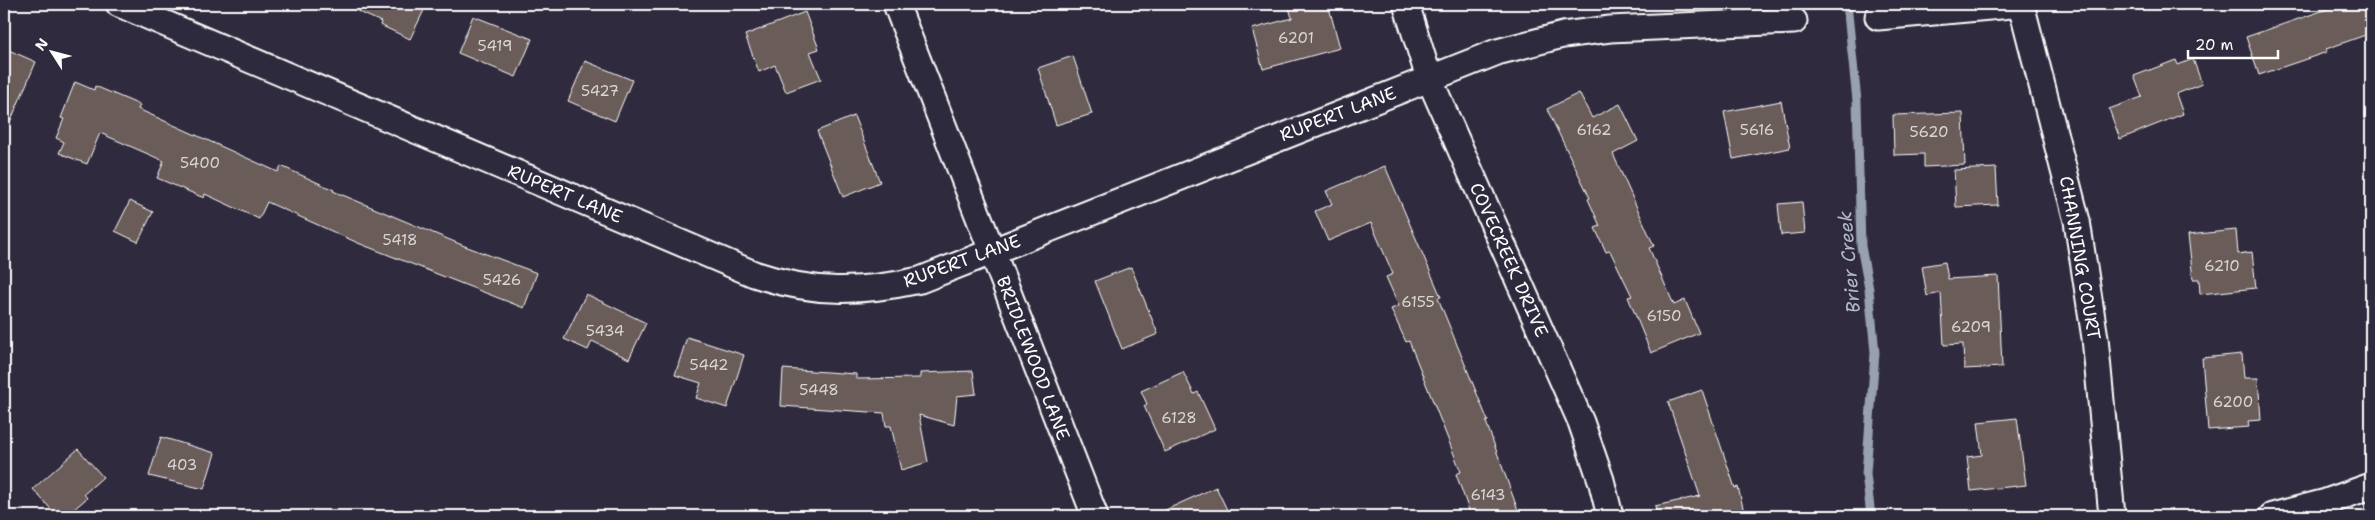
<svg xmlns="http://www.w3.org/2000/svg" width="2375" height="520" font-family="'Shantell Sans',sans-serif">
  <rect width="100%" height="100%" fill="#2f2a3d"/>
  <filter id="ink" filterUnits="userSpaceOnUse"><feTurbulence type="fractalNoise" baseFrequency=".02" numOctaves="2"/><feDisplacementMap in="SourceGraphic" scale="10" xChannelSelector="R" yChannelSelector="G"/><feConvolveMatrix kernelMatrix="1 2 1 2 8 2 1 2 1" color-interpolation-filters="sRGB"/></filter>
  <g filter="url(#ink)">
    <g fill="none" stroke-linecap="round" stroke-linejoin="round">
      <path stroke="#97a1b0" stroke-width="9" d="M 1847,4 L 1857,101 L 1861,246 L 1869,289 L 1875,353 L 1866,474 L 1871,516"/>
    </g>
    <g fill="#6a5c59" stroke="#fff">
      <path d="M 342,4 L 427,4 L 410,39 L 380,25 L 381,22 Z"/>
      <path d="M 1288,4 L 1328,4 L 1340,48 L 1263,69 L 1252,29 L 1292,18 Z"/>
      <path d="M 2342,4 L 2371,4 L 2371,33 L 2326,49 L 2327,52 L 2259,75 L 2246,37 Z"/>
      <path d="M 805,12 L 819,49 L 810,52 L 821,79 L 786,92 L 775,65 L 759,72 L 745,35 Z"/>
      <path d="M 473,16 L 532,39 L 516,77 L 458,53 Z"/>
      <path d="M 4,48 L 36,62 L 4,136 Z"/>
      <path d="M 1073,56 L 1092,114 L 1056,125 L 1038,68 Z"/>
      <path d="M 2193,59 L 2202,84 L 2176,94 L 2183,114 L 2120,139 L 2109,109 L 2142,97 L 2134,76 L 2176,60 L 2178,65 Z"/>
      <path d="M 585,61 L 632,80 L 615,121 L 568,101 Z"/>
      <path d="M 75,82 L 94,90 L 95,86 L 140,105 L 138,109 L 278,172 L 281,166 L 334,190 L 333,191 L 462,245 L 537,273 L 524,308 L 358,243 L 267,202 L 259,219 L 205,194 L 204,198 L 157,178 L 164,161 L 100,133 L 87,164 L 59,153 L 64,142 L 56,138 L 64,119 L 61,118 Z"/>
      <path d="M 1579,93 L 1592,118 L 1620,104 L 1638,141 L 1613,154 L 1654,246 L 1649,248 L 1674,305 L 1685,300 L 1699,333 L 1651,353 L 1628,297 L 1632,296 L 1610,251 L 1606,252 L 1595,228 L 1600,226 L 1588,199 L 1590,198 L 1547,109 Z"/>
      <path d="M 1781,101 L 1790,148 L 1733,159 L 1724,112 Z"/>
      <path d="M 1963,113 L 1965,165 L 1924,167 L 1924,154 L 1894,155 L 1893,115 Z"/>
      <path d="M 854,116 L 880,182 L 843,197 L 817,131 Z"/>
      <path d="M 1385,166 L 1441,297 L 1438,298 L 1488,421 L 1486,422 L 1520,516 L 1471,516 L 1456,474 L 1461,472 L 1409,341 L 1406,342 L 1391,309 L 1399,306 L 1386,277 L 1393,274 L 1371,223 L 1328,241 L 1315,211 L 1332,204 L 1326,191 Z"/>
      <path d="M 1996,168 L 1998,205 L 1956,207 L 1954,170 Z"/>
      <path d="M 130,201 L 153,212 L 138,242 L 115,231 Z"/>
      <path d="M 1802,202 L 1805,233 L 1781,235 L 1778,204 Z"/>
      <path d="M 2236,230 L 2238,254 L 2252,252 L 2256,288 L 2200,294 L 2199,279 L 2193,279 L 2188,235 Z"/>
      <path d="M 1945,262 L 1948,279 L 1998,276 L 2002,367 L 1964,369 L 1963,344 L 1944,345 L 1941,293 L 1927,296 L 1922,266 Z"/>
      <path d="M 1131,267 L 1158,334 L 1122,349 L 1095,281 Z"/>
      <path d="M 586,294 L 646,323 L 629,359 L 592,341 L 588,350 L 564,339 Z"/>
      <path d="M 687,337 L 744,355 L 727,408 L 696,398 L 701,383 L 675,375 Z"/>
      <path d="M 2242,354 L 2244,378 L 2258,378 L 2261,420 L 2248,421 L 2249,427 L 2208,430 L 2202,358 Z"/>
      <path d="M 783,369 L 856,374 L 856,379 L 920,378 L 920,373 L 973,371 L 976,394 L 957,396 L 954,425 L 919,415 L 928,462 L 901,470 L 891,426 L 886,426 L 884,413 L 781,406 Z"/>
      <path d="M 1183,372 L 1194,394 L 1198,392 L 1215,429 L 1165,452 L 1144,406 L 1147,404 L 1141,391 Z"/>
      <path d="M 1702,390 L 1735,488 L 1738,487 L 1745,516 L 1657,516 L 1655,506 L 1700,496 L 1668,402 Z"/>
      <path d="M 2017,418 L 2026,485 L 1971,491 L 1967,457 L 1982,455 L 1978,422 Z"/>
      <path d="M 161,437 L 215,453 L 204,489 L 149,476 Z"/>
      <path d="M 78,449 L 103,477 L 84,494 L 87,498 L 66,516 L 57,516 L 33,489 Z"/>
      <path d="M 1216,487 L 1230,516 L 1152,516 Z"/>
    </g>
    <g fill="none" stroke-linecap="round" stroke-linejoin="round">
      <g stroke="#fff" stroke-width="29">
        <g id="street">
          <path d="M 119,4 L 754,274 C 814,294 859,293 920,280 L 1497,52 L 1563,35 L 1610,29 L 1794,21"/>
          <path d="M 896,4 L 1095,516"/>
          <path d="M 1406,4 L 1429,78 L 1581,422 L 1601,480 L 1610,516"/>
          <path d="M 2021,4 L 2077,221 L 2095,338 L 2112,516"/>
          <path d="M 1878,17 L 2023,4"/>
          <path d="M 2272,516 L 2326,502 L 2371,486"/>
        </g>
      </g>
      <use href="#street" stroke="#2f2a3d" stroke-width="25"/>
    </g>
  </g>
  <g text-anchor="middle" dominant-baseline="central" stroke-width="4" stroke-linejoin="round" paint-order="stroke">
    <g font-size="15" fill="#dad6d6">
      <text x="1296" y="38">6201</text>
      <text x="495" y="46">5419</text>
      <text x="600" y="91">5427</text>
      <text x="1594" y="130">6162</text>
      <text x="1757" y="130">5616</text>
      <text x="1929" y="132">5620</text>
      <text x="200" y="163">5400</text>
      <text x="400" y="240">5418</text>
      <text x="2222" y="266">6210</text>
      <text x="502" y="280">5426</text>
      <text x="1418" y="302">6155</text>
      <text x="1664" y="316">6150</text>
      <text x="1971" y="327">6209</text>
      <text x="605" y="331">5434</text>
      <text x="709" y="365">5442</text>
      <text x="819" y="390">5448</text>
      <text x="2233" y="402">6200</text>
      <text x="1179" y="418">6128</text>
      <text x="182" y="465">403</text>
      <text x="1488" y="495">6143</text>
    </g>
    <g font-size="18" fill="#fff" stroke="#2f2a3d">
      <text transform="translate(1338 114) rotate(-21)">RUPERT LANE</text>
      <text transform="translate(565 194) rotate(23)">RUPERT LANE</text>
      <text transform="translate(2080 258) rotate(80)">CHANNING COURT</text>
      <text transform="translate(1509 260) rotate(66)">COVECREEK DRIVE</text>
      <text transform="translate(962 261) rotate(-20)">RUPERT LANE</text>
      <text transform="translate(1033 358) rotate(69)">BRIDLEWOOD LANE</text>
    </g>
    <g font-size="19" font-style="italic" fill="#b1b9c4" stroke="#2f2a3d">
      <text transform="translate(1849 262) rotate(-95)">Brier Creek</text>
    </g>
  </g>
  <rect width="2375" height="520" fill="none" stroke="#2f2a3d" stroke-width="20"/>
  <rect x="10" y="10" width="2355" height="500" fill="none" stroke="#fff" stroke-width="2" filter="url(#ink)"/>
  <g transform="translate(52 52) rotate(306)" stroke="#2f2a3d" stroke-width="4" paint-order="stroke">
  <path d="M0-4L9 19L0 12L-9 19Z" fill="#ffffff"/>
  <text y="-8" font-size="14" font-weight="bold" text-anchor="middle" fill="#ffffff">N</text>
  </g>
  <path d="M2188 50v8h90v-8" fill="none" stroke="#ffffff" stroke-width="2.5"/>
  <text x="2195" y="50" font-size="15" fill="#ffffff" stroke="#2f2a3d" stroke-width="4" paint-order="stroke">20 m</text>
</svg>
